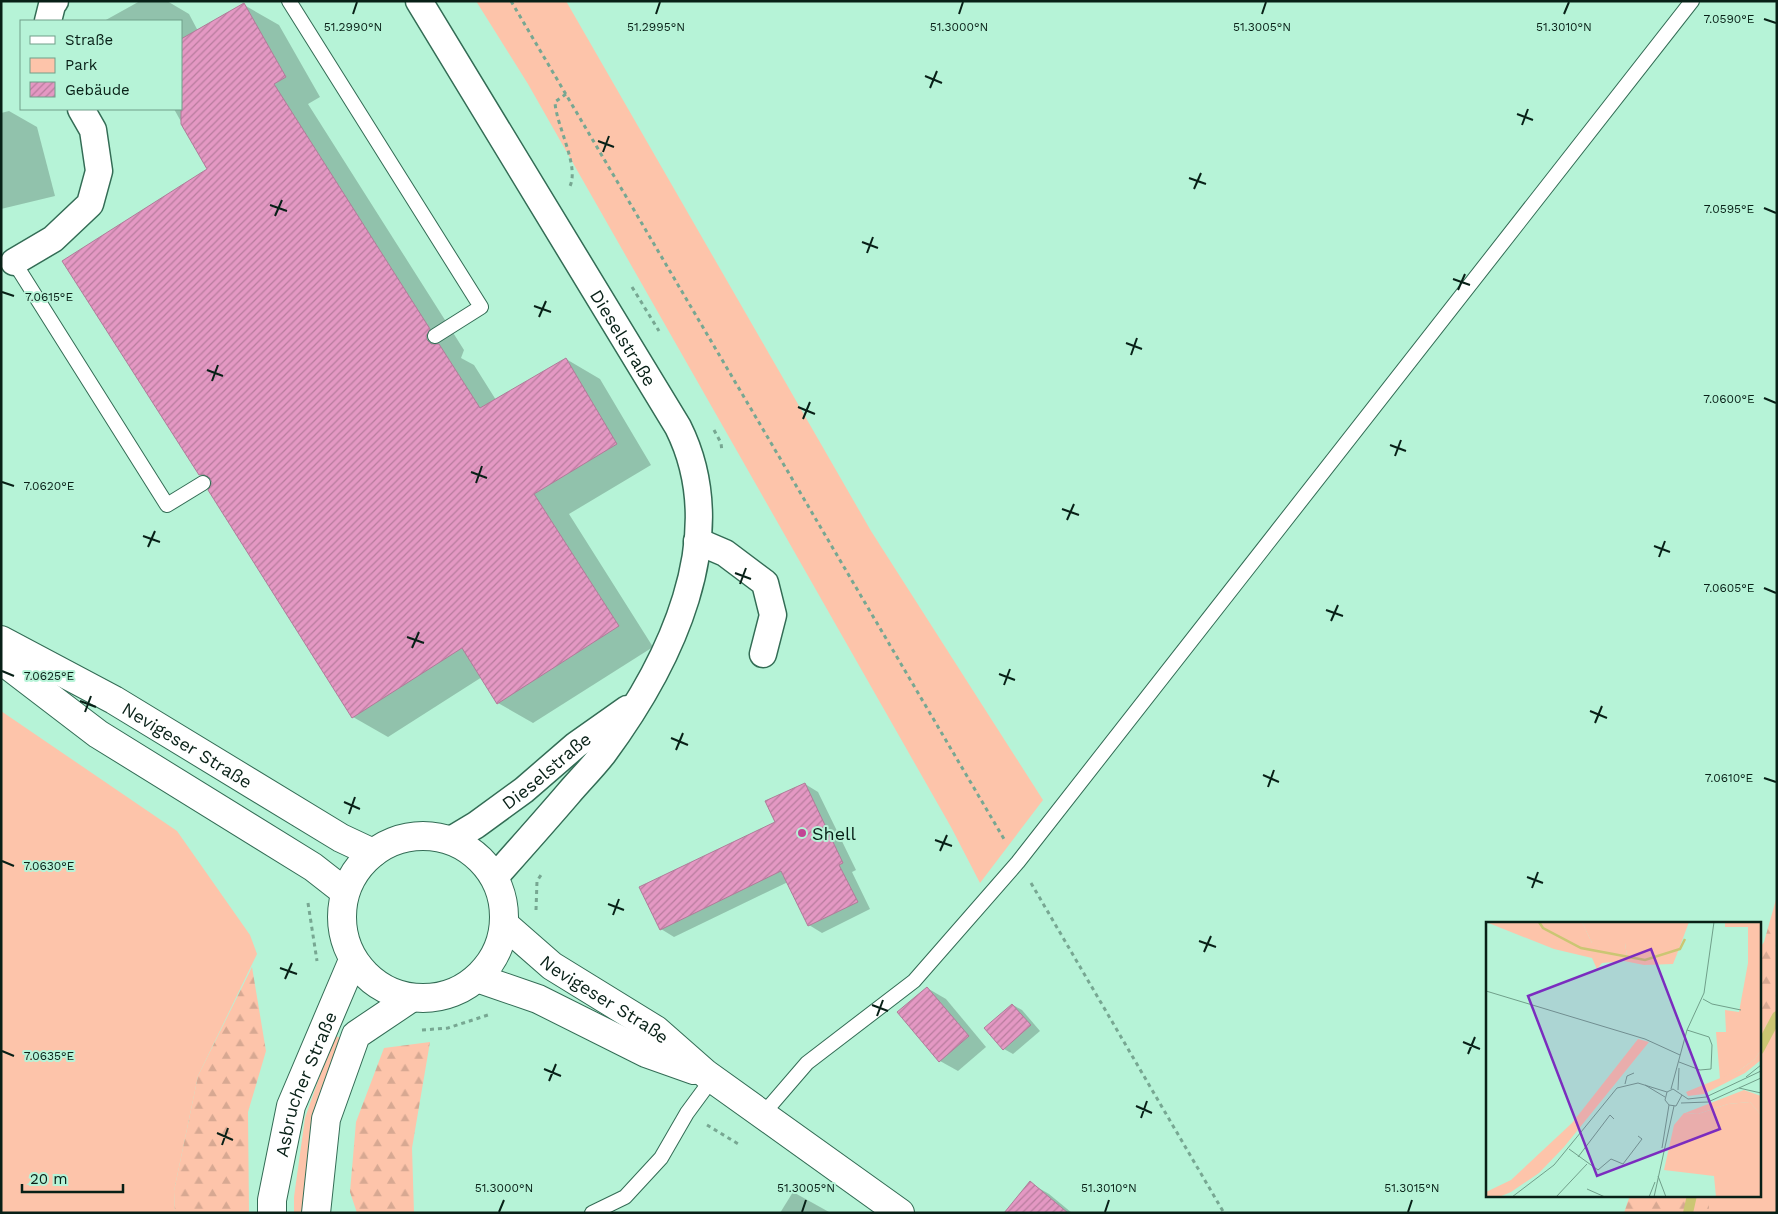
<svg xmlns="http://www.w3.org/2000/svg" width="1778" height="1214" font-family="'Work Sans',sans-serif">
  <defs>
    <pattern id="forest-firs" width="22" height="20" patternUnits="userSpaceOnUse" patternTransform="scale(1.25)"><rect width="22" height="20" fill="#fdc4aa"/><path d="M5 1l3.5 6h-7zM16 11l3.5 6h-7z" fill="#d7a892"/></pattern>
    <pattern id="building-hatch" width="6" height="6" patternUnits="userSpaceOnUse" patternTransform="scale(1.25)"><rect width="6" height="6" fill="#e498c3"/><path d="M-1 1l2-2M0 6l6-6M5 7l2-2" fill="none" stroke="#b77c9d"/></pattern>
  </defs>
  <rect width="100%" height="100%" fill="#b6f3d7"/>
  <g fill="#fdc4aa">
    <path d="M 476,1 L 566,1 L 871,531 L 1043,800 L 980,883 L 951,827 L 528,84 Z"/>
    <path d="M 1,711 L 177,831 L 250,935 L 257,954 L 198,1076 L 174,1191 L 175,1213 L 1,1213 Z"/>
    <path d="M 1777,1012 L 1777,1213 L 1709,1213 L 1709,1195 L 1759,1195 L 1759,1034 Z"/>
    <path d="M 334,1035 L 344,1040 L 306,1213 L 294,1213 L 294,1197 L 305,1118 Z"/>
  </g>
  <g fill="url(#forest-firs)">
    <path d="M 1777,896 L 1777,1012 L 1759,1034 L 1759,949 L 1764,942 Z"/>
    <path d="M 252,967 L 266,1051 L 248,1112 L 249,1213 L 175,1213 L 174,1191 L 198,1076 Z"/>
    <path d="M 430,1042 L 412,1148 L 414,1213 L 357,1213 L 350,1192 L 356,1122 L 384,1048 Z"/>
    <path d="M 1630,1195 L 1709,1195 L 1709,1213 L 1624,1213 Z"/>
  </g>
  <g fill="#0003">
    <path d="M 140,1 L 167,1 L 189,14 L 198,31 L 244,5 L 279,25 L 320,97 L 308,104 L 464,350 L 461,358 L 474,365 L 496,400 L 566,359 L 600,379 L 651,465 L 569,514 L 653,647 L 533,723 L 498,703 L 482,677 L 388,737 L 353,717 L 213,482 L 200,474 L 208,170 L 174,109 L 181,109 L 181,21 L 104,21 Z"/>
    <path d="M 9,111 L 37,127 L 55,196 L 1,209 L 1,113 Z"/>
    <path d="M 805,784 L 818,792 L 856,870 L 852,872 L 870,909 L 822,933 L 809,925 L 788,882 L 674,937 L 661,929 L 777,822 Z"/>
    <path d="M 927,988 L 946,999 L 986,1047 L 958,1071 L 940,1061 Z"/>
    <path d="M 1013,1005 L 1022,1010 L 1040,1031 L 1013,1054 L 1004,1049 Z"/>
    <path d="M 1030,1183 L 1049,1194 L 1072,1213 L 1004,1213 Z"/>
    <path d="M 793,1192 L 829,1212 L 829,1213 L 780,1213 Z"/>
  </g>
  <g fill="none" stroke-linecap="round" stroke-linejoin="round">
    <g stroke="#cbc673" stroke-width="10">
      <path d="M 1759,1050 L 1777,1016"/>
      <path d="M 1688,1213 L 1692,1195"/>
    </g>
  </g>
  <g fill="url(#building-hatch)" stroke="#af7d99">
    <path d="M 244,3 L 286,77 L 274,84 L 430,329 L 426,336 L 427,340 L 431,344 L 439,344 L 480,408 L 566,358 L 617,444 L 534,494 L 619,626 L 497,704 L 462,648 L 352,718 L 208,490 L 212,483 L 210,478 L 203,474 L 199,475 L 62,261 L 207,169 L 181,124 L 181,39 Z"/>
    <path d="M 805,783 L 843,863 L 839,865 L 858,902 L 808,926 L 781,871 L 660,930 L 639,887 L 775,822 L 765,801 Z"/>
    <path d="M 927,987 L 969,1036 L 939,1062 L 897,1012 Z"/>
    <path d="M 1012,1004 L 1031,1025 L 1003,1050 L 984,1028 Z"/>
    <path d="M 1030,1181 L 1068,1213 L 1004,1213 Z"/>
  </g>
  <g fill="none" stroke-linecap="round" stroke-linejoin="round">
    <g stroke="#336c55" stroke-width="16">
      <g id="service">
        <path d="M 289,1 L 481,307 L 435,336"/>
        <path d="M 14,262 L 167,505 L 203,483"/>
        <path d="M 763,1114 L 807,1063 L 914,981 L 1018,862 L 1692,1"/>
        <path d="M 592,1213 L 625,1197 L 661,1158 L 687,1113 L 712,1079"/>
      </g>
    </g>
    <g stroke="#336c55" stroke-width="29">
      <g id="minor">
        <path id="s1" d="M 419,1 L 678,427 C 733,537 669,665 603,754 C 592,768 579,781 568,794 C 544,822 519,850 495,877"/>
        <path d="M 48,21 L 52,5 L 55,1"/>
        <path d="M 14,262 L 53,239 L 90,204 L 99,171 L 93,130 L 81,109"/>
        <path d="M 697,541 L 725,553 L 765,583 L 773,615 L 763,654"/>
        <path id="s2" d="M 451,840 L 476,825 L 524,790 L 576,745 L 627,709"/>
      </g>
    </g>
    <g stroke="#336c55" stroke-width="30">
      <g id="secondary">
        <path id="s3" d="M 1,640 L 114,700 L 341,838 L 373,853"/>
        <path d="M 1,660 L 98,734 L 313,867 L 345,892"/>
        <circle cx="423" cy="917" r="81"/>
        <path id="s4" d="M 504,924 L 552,966 L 656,1030 L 706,1074 L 900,1213"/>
        <path d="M 477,978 L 538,999 L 646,1053 L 694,1070"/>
        <path id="s5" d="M 272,1213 L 272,1200 L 291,1106 L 353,960"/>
        <path d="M 316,1213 L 326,1119 L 356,1035 L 411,998"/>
      </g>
    </g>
    <g stroke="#77a792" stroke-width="3" stroke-dasharray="4 4" stroke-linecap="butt">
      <path d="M 511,1 L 1004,839"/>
      <path d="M 566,94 L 555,102 C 556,126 581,168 569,188"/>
      <path d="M 632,287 L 659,331"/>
      <path d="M 714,430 L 721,443 L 722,452"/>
      <path d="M 1031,883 L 1224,1213"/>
      <path d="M 308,903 L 317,961"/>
      <path d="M 536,910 L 537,881 L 541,875"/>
      <path d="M 422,1030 L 448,1028 L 488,1015"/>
      <path d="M 707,1125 L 740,1145"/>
    </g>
    <use href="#service" stroke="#fff" stroke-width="14"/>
    <use href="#minor" stroke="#fff" stroke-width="26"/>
    <use href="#secondary" stroke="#fff" stroke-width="28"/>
  </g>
  <path fill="none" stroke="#082017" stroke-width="2" d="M 353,14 L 357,2M 656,14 L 660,2M 959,14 L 963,2M 1262,14 L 1266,2M 1564,14 L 1569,2M 1764,19 L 1776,23M 925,76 L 942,83M 930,88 L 937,71M 1517,114 L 1533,120M 1522,125 L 1528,109M 598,141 L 614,147M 603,152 L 609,136M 1189,178 L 1206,184M 1194,189 L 1201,173M 270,205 L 287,211M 1764,208 L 1776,213M 275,216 L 282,200M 862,242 L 878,248M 867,253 L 873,237M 1453,279 L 1470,285M 1458,290 L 1465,274M 2,292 L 14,296M 534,306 L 551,312M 539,317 L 546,301M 1126,343 L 1142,349M 1131,355 L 1137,338M 207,370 L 223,376M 212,381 L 218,365M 1764,398 L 1776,403M 798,407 L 815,414M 803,419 L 810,402M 1390,445 L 1406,451M 1395,456 L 1401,440M 471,472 L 487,478M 2,482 L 14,486M 476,483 L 482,466M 1062,509 L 1079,515M 1067,520 L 1074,504M 143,536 L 160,542M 1654,546 L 1670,552M 148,547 L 155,531M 1659,557 L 1665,541M 735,573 L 751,579M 740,584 L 746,568M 1764,588 L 1776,593M 1326,610 L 1343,616M 1331,621 L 1338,605M 407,637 L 424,643M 412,648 L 419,632M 2,671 L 14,676M 999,674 L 1015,680M 1004,685 L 1010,669M 80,701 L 96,707M 1590,711 L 1607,718M 85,712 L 91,696M 1595,723 L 1602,706M 671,738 L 688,745M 676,750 L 683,733M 1263,775 L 1279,782M 1764,778 L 1776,782M 1268,787 L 1274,770M 344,802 L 360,809M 349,814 L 355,797M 935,840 L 952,846M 940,851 L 947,835M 2,861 L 14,866M 1527,877 L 1543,883M 1532,888 L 1538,872M 608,904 L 624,910M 613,915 L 619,899M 1199,941 L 1216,947M 1204,952 L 1211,936M 280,968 L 297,974M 285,979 L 292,963M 872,1005 L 888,1011M 877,1016 L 883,1000M 1463,1042 L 1480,1049M 2,1051 L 14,1056M 1468,1054 L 1475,1037M 544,1069 L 561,1076M 549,1081 L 556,1064M 1136,1106 L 1152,1113M 1141,1118 L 1147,1101M 217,1133 L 233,1140M 222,1145 L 228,1128M 499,1212 L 504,1200M 802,1212 L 806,1200M 1105,1212 L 1109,1200M 1408,1212 L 1412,1200"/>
  <circle fill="#c24594" stroke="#b6f3d7" stroke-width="2" cx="802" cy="833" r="5"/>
  <g text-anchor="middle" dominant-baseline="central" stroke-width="4" stroke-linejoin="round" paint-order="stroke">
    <g font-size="18" fill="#082017" stroke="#b6f3d7">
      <text stroke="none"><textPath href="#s1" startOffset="394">Dieselstraße</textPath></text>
      <text stroke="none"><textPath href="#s3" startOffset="214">Nevigeser Straße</textPath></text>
      <text stroke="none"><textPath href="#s2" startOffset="118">Dieselstraße</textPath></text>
      <text stroke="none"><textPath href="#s4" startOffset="126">Nevigeser Straße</textPath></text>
      <text stroke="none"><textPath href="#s5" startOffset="134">Asbrucher Straße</textPath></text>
    </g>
    <g font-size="18" fill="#082017" stroke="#b6f3d7" text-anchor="start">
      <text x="812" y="833">Shell</text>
    </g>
  </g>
  <g transform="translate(1486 922)">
    <rect width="275" height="275" fill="#b6f3d7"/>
    <path d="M 96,0 L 203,0 L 191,32 L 184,28 L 156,38 L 141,34 L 139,21 L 106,21 ZM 239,0 L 275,0 L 275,128 L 269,137 L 254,148 L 234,157 L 230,110 L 240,110 L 239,88 L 253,90 L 262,41 L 262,5 L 239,5 ZM 152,117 L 163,120 L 78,225 L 53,251 L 25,270 L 13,275 L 0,275 L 0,270 L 25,258 L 86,201 ZM 264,180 L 275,193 L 275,275 L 230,275 L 228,254 L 178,248 L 188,203 L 198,191 L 212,192 L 242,182 Z" fill="#fdc4aa"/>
    <path d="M 0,0 L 96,0 L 106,21 L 139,21 L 141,34 L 156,38 L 184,27 L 191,32 L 187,42 L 158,43 L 138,39 L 116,41 L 111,47 L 106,36 L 68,27 ZM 275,128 L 275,138 L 259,151 L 218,172 L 202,174 L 200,170 L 254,148 L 269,137 ZM 258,168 L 275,174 L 275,193 L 264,180 L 242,182 L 212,192 L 199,191 Z" fill="#fdc4aa"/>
    <path fill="none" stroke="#cbc673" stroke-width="2.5" d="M 53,0 L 57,6 L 95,26 L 159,38 L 194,27 L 199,17"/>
    <path fill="none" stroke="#709f8a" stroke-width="1" d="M 0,69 L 159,117 L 194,133M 217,77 L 226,82 L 255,88M 193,140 L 214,148 L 225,147 L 226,123 L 223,115 L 201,108M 260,155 L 275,143M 139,162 L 141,154 L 148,151M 159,163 L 179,175M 253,166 L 275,171M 185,167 L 201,108 L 218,71 L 228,0M 192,168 L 193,146M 196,173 L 190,184 L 183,183 L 179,178 L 181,170 L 187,167 L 202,177 L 220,175 L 275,149M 195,181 L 222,180 L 275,156M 176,226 L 183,183M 83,227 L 112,248 L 125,237 L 137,242 L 156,217 L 152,214M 92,235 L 124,193 L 128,197M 172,254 L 180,275M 101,267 L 119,275M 26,275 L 68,243 L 131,166 L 152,161 L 181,170M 70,275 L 101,242M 163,275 L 169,260M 168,275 L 188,184"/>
    <path fill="#7b2cbf" fill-opacity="0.15" stroke="#7b2cbf" stroke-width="2.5" d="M 165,27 L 234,207 L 111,254 L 42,74 Z"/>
    <rect width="275" height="275" fill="none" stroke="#082017" stroke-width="2.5"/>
  </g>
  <g font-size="12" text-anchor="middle" fill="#082017" stroke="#b6f3d7" stroke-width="4" stroke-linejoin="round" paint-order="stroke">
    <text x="1729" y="23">7.0590°E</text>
    <text x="353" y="31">51.2990°N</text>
    <text x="656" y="31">51.2995°N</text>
    <text x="959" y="31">51.3000°N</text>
    <text x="1262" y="31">51.3005°N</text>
    <text x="1564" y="31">51.3010°N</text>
    <text x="1729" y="213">7.0595°E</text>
    <text x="49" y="301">7.0615°E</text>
    <text x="1729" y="403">7.0600°E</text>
    <text x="49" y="490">7.0620°E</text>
    <text x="1729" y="592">7.0605°E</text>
    <text x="49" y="680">7.0625°E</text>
    <text x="1729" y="782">7.0610°E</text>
    <text x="49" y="870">7.0630°E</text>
    <text x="49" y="1060">7.0635°E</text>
    <text x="504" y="1192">51.3000°N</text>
    <text x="806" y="1192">51.3005°N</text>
    <text x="1109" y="1192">51.3010°N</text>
    <text x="1412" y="1192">51.3015°N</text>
  </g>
  <rect width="1778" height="1214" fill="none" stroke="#082017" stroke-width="5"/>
  <rect x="20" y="20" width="162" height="90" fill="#b6f3d7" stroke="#709f8a"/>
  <rect x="30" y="36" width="25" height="8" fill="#ffffff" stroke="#709f8a"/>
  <text x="65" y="45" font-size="15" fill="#082017">Straße</text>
  <rect x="30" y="58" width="25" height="15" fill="#fdc4aa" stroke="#709f8a"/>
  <text x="65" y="70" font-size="15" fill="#082017">Park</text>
  <rect x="30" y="82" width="25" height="15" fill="url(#building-hatch)" stroke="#709f8a"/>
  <text x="65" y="95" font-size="15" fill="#082017">Gebäude</text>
  <path d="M22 1184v8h101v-8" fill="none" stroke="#082017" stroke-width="2.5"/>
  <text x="30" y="1184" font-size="15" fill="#082017" stroke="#b6f3d7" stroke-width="4" paint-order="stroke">20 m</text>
</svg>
